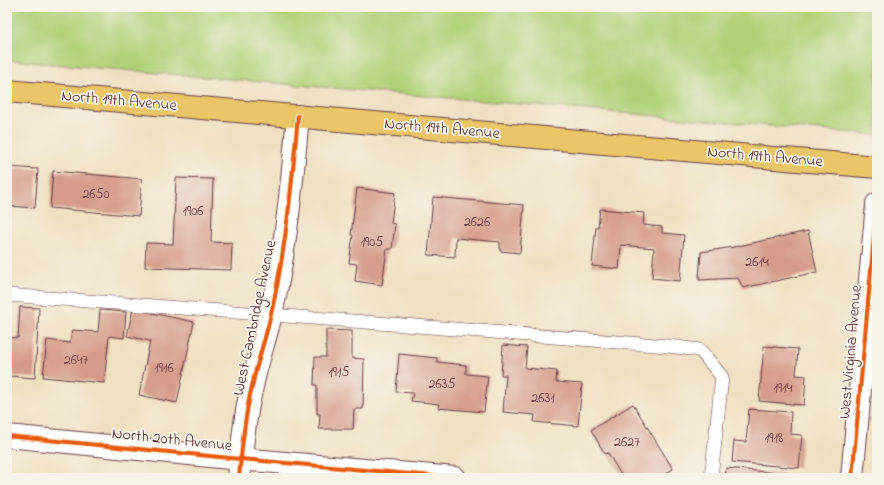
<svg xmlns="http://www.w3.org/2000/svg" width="884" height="485" font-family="'Indie Flower',sans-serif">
  <rect width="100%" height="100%" fill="#f7f3e8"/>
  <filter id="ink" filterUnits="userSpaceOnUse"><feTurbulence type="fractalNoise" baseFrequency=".025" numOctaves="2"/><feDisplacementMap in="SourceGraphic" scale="8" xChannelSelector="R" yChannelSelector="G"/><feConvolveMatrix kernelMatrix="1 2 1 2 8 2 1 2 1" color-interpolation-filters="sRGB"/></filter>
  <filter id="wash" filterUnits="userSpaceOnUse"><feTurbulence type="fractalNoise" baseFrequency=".012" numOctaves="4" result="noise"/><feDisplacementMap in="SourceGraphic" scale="16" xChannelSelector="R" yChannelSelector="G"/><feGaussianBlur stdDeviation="0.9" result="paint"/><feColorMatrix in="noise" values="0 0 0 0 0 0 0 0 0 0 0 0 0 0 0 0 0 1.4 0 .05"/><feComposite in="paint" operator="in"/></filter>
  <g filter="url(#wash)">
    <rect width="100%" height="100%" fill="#f0e0c2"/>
    <path fill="#b1d179" stroke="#7e7852" d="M 7,7 L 877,7 L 877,135 L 7,60 Z"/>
    <g id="blocks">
      <g fill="#d59c8b">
        <path d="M 7,167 L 38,169 L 35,208 L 7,206 Z"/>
        <path d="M 53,171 L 142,179 L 139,216 L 50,208 Z"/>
        <path d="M 176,178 L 213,179 L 211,242 L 232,243 L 231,270 L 145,267 L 146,243 L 173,244 Z"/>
        <path d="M 357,188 L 395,193 L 391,223 L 395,224 L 392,249 L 387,249 L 382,285 L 355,281 L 357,264 L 349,263 L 353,235 L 351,235 Z"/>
        <path d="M 433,197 L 524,205 L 520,253 L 500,251 L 500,242 L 456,238 L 455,257 L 428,255 Z"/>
        <path d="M 600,209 L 644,213 L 643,225 L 662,227 L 662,233 L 684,235 L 680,281 L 652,278 L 654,248 L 621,245 L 619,269 L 592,266 L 596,227 L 598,227 Z"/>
        <path d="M 808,231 L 817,272 L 743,288 L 738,278 L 699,280 L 701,252 L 734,247 Z"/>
        <path d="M 20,307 L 39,308 L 35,378 L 7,376 L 7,337 L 18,338 Z"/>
        <path d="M 133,309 L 194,322 L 177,403 L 139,395 L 150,341 L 127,336 Z"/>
        <path d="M 100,310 L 126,312 L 124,338 L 109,336 L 104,383 L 43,377 L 47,340 L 70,343 L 72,330 L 98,332 Z"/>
        <path d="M 326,330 L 352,331 L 352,358 L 364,359 L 363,409 L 354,409 L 353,429 L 319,429 L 320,414 L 317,414 L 317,385 L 314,385 L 315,357 L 326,357 Z"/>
        <path d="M 503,345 L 527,347 L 525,368 L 557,371 L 556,382 L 582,384 L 578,426 L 534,422 L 535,415 L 503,412 L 506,375 L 501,375 Z"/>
        <path d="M 764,346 L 798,349 L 796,375 L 806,376 L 804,405 L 759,401 Z"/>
        <path d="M 399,354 L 437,358 L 437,362 L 466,365 L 466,374 L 488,376 L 484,412 L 438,408 L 439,404 L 411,401 L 413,393 L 396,392 Z"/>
        <path d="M 633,404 L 673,469 L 658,478 L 623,478 L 608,453 L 605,454 L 591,430 Z"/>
        <path d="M 749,409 L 791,412 L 790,434 L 802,435 L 799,468 L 732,462 L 734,441 L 746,442 Z"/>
        <path d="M 726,468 L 786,474 L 786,478 L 725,478 Z"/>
      </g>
    </g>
  </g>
  <g filter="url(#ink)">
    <use href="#blocks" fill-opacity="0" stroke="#633c42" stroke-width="1"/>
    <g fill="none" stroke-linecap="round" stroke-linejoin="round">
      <g stroke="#633c42" stroke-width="14">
        <path id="lane" d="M 7,295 C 227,310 448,329 668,346 L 700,350 L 722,377 L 711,478"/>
      </g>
      <g stroke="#633c42" stroke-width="24">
        <g id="street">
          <path d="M 7,436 L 240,459 L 455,478"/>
          <path d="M 239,478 C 242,446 245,414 253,382 C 258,359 266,337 271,314 C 286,249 292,183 298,116"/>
          <path d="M 852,478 L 877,204"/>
        </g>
      </g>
      <g stroke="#633c42" stroke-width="24">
        <path id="primary" d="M 7,91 L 877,167"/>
      </g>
      <use href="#lane" stroke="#fff" stroke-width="13"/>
      <use href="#street" stroke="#fff" stroke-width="22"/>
      <use href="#primary" stroke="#ebc669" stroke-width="22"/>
      <g stroke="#f7f3e8" stroke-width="6">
        <g id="cycleway">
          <path d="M 7,436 L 240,459 L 455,478"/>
          <path d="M 239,478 C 242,446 245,414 253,382 C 258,359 266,337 271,314 C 286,249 292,183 298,116"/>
          <path d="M 852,478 L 877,204"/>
        </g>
      </g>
      <use href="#cycleway" stroke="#e8590c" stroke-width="4"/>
    </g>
  </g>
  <g text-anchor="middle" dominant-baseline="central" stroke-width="3.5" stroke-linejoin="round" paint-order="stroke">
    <g font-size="14" fill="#6d3e43">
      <text x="96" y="194">2650</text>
      <text x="193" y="211">1906</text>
      <text x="477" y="222">2626</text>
      <text x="372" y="242">1905</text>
      <text x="757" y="262">2614</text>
      <text x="76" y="360">2647</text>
      <text x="164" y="368">1916</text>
      <text x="339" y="372">1915</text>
      <text x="442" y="384">2635</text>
      <text x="783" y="388">1914</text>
      <text x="543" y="398">2631</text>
      <text x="774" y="438">1918</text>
      <text x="627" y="442">2627</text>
    </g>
    <g font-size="16" fill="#4a1f2b" stroke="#f7f3e8">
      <text transform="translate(119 101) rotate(5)">North 19th Avenue</text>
      <text transform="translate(442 129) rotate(5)">North 19th Avenue</text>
      <text transform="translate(765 157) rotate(5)">North 19th Avenue</text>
      <text transform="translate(255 318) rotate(-78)">West Cambridge Avenue</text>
      <text transform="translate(851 352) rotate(-85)">West Virginia Avenue</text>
      <text transform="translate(172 440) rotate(6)">North 20th Avenue</text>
    </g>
  </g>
  <rect width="884" height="485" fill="none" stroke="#f7f3e8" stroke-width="24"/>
</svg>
